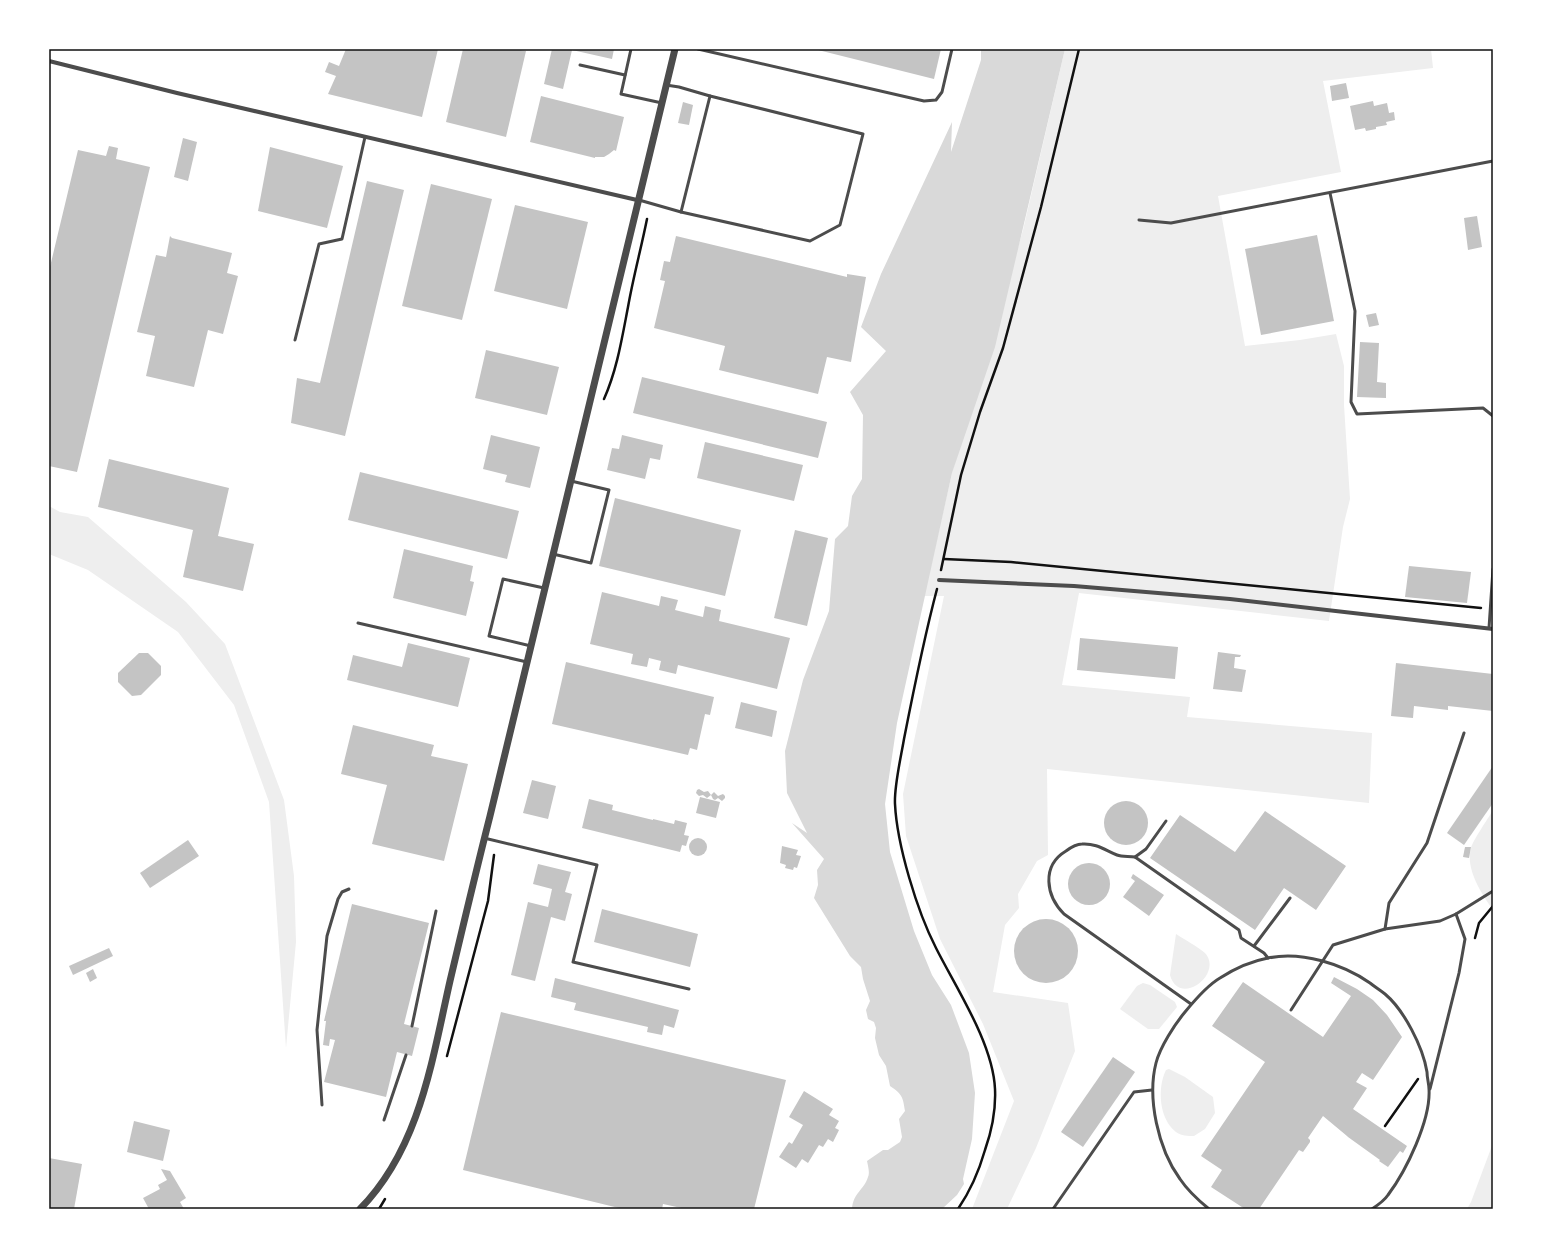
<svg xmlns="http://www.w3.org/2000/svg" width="1542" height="1258" font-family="Literata,serif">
  <rect width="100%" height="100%" fill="#fff"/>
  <g fill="#eee">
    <path d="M 1065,49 L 1431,49 L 1433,68 L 1323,81 L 1341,172 L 1218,196 L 1245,346 L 1300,340 L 1336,334 L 1344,366 L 1344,405 L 1350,499 L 1343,527 L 1329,621 L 1079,593 L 1062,685 L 1190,697 L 1187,717 L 1372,733 L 1369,803 L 1047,769 L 1048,855 L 1037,861 L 1018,894 L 1019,908 L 1005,925 L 993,992 L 1068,1003 L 1075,1051 L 1036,1148 L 1007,1209 L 972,1209 L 1014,1101 L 983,1024 L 940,939 L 906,836 L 903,794 L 944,596 L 924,596 L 952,473 L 1023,230 Z"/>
    <path d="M 49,506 L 60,512 L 88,517 L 186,602 L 225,644 L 284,800 L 294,876 L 296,942 L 286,1048 L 269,802 L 234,705 L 178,632 L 88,570 L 49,554 Z"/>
    <path d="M 1493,810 L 1493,910 C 1482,894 1465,869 1471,848 C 1473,840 1488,819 1493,810 Z"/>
    <path d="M 1176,934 C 1185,940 1197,946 1205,953 C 1224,974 1179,1008 1170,975 Z"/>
    <path d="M 1143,983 L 1150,985 L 1175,1002 L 1177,1007 L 1159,1029 L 1148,1029 L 1120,1009 L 1137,986 Z"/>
    <path d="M 1169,1069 L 1185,1077 L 1213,1097 L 1215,1113 L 1205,1129 L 1194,1136 C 1188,1136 1181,1136 1176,1132 C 1159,1119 1157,1088 1166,1070 Z"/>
    <path d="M 1493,1143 L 1493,1209 L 1467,1209 L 1471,1202 Z"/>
  </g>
  <path fill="#d9d9d9" d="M 981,49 L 1065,49 L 995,347 L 952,473 L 897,723 L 885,804 L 890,852 L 914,931 L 932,975 L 951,1005 L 969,1053 L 975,1093 L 972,1139 L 963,1179 L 964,1184 L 957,1195 L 942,1209 L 852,1209 C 853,1193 864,1190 868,1177 C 870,1173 868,1166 867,1161 L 883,1150 L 888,1150 L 900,1142 L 902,1137 L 899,1119 L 905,1111 C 903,1097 902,1094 890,1086 L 886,1066 L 879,1055 L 875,1038 L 876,1028 L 874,1022 L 868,1019 L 866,1010 L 870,1001 L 863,979 L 861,967 L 850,956 L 814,898 L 818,885 L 817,870 L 824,859 L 792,823 L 807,833 L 787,793 L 785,751 L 803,680 L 829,611 L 835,539 L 848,526 L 852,496 L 862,479 L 863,415 L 850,392 L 886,351 L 861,327 L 881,274 L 952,122 L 951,152 L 981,60 Z"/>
  <g fill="#c4c4c4">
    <path d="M 346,49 L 438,49 L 422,117 L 328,94 L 336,76 L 325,72 L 329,62 L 339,66 Z"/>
    <path d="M 463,49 L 514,49 L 526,51 L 506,137 L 446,122 Z"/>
    <path d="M 552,49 L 614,49 L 612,59 L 572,50 L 563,89 L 544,84 Z"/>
    <path d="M 814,49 L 941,49 L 934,79 Z"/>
    <path d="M 1346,83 L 1349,98 L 1332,101 L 1330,86 Z"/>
    <path d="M 541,96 L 624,117 L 616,151 L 614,150 L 609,154 L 604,157 L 595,157 L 595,158 L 530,142 Z"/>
    <path d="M 1373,101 L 1374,106 L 1387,103 L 1389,113 L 1394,112 L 1395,120 L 1386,122 L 1387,125 L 1376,127 L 1376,129 L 1366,131 L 1365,128 L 1355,130 L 1350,106 Z"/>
    <path d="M 683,102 L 693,105 L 689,125 L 678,123 Z"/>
    <path d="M 183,138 L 197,142 L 188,181 L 174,177 Z"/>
    <path d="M 109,146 L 118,148 L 116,159 L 150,167 L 77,472 L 49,466 L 49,271 L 78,150 L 106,156 Z"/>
    <path d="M 270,147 L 343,166 L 327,228 L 258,211 Z"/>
    <path d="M 367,181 L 404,190 L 345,436 L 291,423 L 297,378 L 320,383 Z"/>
    <path d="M 431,184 L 492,199 L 462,320 L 402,306 Z"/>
    <path d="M 515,205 L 588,222 L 567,309 L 494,291 Z"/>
    <path d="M 1477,216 L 1482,247 L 1468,250 L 1464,218 Z"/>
    <path d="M 1317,235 L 1334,321 L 1261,335 L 1245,249 Z"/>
    <path d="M 170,236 L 172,238 L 232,253 L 227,273 L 238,276 L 223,334 L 208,330 L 194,387 L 146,376 L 155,336 L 137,332 L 156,255 L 166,257 Z"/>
    <path d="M 676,236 L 847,277 L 847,274 L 866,277 L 851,362 L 827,357 L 818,394 L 719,370 L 725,346 L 654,328 L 665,281 L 660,280 L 664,261 L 670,262 Z"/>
    <path d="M 1376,313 L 1379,325 L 1369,327 L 1366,315 Z"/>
    <path d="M 1360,342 L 1379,343 L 1377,382 L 1386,383 L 1386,398 L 1357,397 Z"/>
    <path d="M 486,350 L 559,367 L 547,415 L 475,398 Z"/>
    <path d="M 642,377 L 827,422 L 818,458 L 633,413 Z"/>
    <path d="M 491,435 L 540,447 L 530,488 L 505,482 L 507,475 L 483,469 Z"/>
    <path d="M 622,435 L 663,445 L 660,460 L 650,458 L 645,479 L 607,470 L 612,448 L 619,449 Z"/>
    <path d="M 705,442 L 803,465 L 794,501 L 697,478 Z"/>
    <path d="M 109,459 L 229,488 L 218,536 L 254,544 L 243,591 L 183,577 L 193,530 L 98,507 Z"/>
    <path d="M 360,472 L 519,511 L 507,559 L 348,520 Z"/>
    <path d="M 615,498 L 741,530 L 725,596 L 599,566 Z"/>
    <path d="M 795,530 L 828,538 L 807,626 L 774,618 Z"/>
    <path d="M 404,549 L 473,566 L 470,581 L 474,582 L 466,616 L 393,598 Z"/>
    <path d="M 1409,566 L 1471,572 L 1467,603 L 1405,597 Z"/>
    <path d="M 602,592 L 659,606 L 661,596 L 678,600 L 675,610 L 703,617 L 705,606 L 721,610 L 719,621 L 790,638 L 777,689 L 678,665 L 676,674 L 659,670 L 661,661 L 649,658 L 647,667 L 631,664 L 633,654 L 590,644 Z"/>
    <path d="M 1080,638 L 1178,647 L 1175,679 L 1077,670 Z"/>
    <path d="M 408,643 L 470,658 L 458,707 L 347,680 L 353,655 L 402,667 Z"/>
    <path d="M 1218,652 L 1241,655 L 1240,657 L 1235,657 L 1234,668 L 1246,670 L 1242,692 L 1213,689 Z"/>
    <path d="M 139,653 L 148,653 L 161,666 L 161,675 L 141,695 L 132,696 L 118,682 L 118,673 Z"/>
    <path d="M 566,662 L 714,697 L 710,715 L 705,714 L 697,750 L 690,748 L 688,755 L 552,724 Z"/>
    <path d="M 1396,663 L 1493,674 L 1493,711 L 1448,706 L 1448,710 L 1414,706 L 1413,718 L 1391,716 Z"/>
    <path d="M 741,702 L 777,711 L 772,737 L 735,728 Z"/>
    <path d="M 353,725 L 434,745 L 431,756 L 468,764 L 444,861 L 372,844 L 387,785 L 341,774 Z"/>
    <path d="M 1493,766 L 1493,803 L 1464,845 L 1447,833 Z"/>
    <path d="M 532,780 L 556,786 L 548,819 L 523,813 Z"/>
    <path d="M 699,789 L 704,792 L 708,791 L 711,795 L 714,792 L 718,796 L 723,794 L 725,796 L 725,798 L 722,801 L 718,798 L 715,800 L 713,799 L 711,795 L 707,798 L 703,795 L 699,796 L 696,793 L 697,790 Z"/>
    <path d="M 700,797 L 720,802 L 716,818 L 696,813 Z"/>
    <path d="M 589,799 L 613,805 L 612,810 L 653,820 L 653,819 L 674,824 L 675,820 L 687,823 L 684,835 L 689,836 L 686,846 L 682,845 L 680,852 L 582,828 Z"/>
    <circle cx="1126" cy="823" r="22"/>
    <path d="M 1265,811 L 1346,866 L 1316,910 L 1284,888 L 1255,930 L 1150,858 L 1180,815 L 1235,852 Z"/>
    <circle cx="698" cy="847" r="9"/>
    <path d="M 188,840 L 199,856 L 150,888 L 140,873 Z"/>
    <path d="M 782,846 L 798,850 L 796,855 L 801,856 L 797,868 L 794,867 L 793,870 L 785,868 L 786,865 L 780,863 Z"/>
    <path d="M 1465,847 L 1471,847 L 1469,858 L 1463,857 Z"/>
    <circle cx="1089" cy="884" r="21"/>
    <path d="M 538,864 L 571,872 L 565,892 L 572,894 L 565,921 L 551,917 L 535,981 L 511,975 L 528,902 L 548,907 L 552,889 L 533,884 Z"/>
    <path d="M 1133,874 L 1164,895 L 1149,916 L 1123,897 L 1135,881 L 1131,878 Z"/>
    <path d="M 352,904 L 429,923 L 404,1024 L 419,1028 L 412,1056 L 397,1052 L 386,1097 L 324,1082 L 335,1040 L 330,1039 L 329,1046 L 323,1045 L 326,1021 L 324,1021 Z"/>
    <path d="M 602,909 L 698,934 L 690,967 L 594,942 Z"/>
    <circle cx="1046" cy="951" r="32"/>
    <path d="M 109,948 L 113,956 L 73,975 L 69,966 Z"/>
    <path d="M 93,969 L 97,978 L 90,982 L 86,973 Z"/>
    <path d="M 1334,977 L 1357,989 L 1373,1000 L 1387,1015 L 1402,1037 L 1373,1080 L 1362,1073 L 1356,1082 L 1367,1088 L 1353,1109 L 1407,1146 L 1403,1153 L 1400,1151 L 1388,1167 L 1379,1161 L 1380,1160 L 1348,1137 L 1347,1136 L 1323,1116 L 1308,1138 L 1310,1140 L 1310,1142 L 1303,1152 L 1299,1150 L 1259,1209 L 1245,1209 L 1211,1187 L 1222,1170 L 1201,1156 L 1265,1062 L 1212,1026 L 1243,982 L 1323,1037 L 1351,996 L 1331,983 Z"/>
    <path d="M 555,978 L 679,1010 L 674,1028 L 664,1025 L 662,1035 L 647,1032 L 648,1027 L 574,1010 L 576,1003 L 551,997 Z"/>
    <path d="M 501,1012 L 786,1080 L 754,1209 L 686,1209 L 663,1204 L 662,1209 L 623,1209 L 463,1170 Z"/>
    <path d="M 1113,1057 L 1135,1072 L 1083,1147 L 1061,1132 Z"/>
    <path d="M 804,1091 L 833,1109 L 829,1115 L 839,1121 L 835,1128 L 839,1130 L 833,1142 L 828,1139 L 823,1147 L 819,1145 L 808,1163 L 802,1159 L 796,1168 L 779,1157 L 789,1142 L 792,1144 L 803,1125 L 789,1117 Z"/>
    <path d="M 134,1121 L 170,1130 L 163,1161 L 127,1152 Z"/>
    <path d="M 49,1158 L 82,1164 L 74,1209 L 49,1209 Z"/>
    <path d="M 161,1169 L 170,1171 L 186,1198 L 180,1202 L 184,1209 L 149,1209 L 143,1198 L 160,1189 L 158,1185 L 167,1180 Z"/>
  </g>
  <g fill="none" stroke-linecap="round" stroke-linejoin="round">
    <g stroke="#111" stroke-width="2.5">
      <path d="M 604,399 C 617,370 622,338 628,307 C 633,278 641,249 647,219"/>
      <path d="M 944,559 L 1011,562 L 1481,608"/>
      <path d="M 941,570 L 961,475 L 980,412 L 1003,348 L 1041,207 L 1079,49"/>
      <path d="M 937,589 C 924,638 914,688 904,739 C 901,757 894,786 895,804 C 897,845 917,911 936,948 C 956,988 993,1043 995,1089 C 996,1110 992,1130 985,1150 C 979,1171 971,1190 958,1209"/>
      <path d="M 1475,938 L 1479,923 L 1493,906"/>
      <path d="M 447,1056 L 488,901 L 494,855"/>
      <path d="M 1385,1126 L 1418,1079"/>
      <path d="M 379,1209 L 385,1199"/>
    </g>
    <g stroke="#4c4c4c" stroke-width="3">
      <path d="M 631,49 L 621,94 L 662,103"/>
      <path d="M 698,49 L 924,101 L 936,100 L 942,92 L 952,49"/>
      <path d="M 580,65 L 625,75"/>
      <path d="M 1330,193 L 1355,311 L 1351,402 L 1357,414 L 1483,408 L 1493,416"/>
      <path d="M 639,200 L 681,212 L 710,96 L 679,87 L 666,85"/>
      <path d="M 681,212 L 810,241 L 840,225 L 863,134 L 710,96"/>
      <path d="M 1139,220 L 1171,223 L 1493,161"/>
      <path d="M 295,340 L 319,244 L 342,239 L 365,137"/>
      <path d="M 553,554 L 591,563 L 609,490 L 571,481"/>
      <path d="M 358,623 L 527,662"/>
      <path d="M 1489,628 L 1493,569"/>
      <path d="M 531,646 L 489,636 L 503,579 L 544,588"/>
      <path d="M 1166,821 L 1146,849 L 1135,857 C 1129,856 1122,857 1117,855 C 1105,850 1096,843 1082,844 C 1077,844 1070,848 1066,851 C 1041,866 1046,896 1064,914 L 1191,1004"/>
      <path d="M 484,838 L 597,865 L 573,962 L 689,989"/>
      <path d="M 1135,857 L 1239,930 L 1241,938 L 1264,953 L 1268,958"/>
      <path d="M 1385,929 L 1389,903 L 1427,843 L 1464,733"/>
      <path d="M 1254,946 L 1290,898"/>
      <path d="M 1291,1010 L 1333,945 L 1385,929 L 1440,921 L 1456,914 L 1493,891"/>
      <path d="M 412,1026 L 436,911"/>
      <path d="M 1430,1089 L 1459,973 L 1465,939 L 1456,914"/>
      <path d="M 322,1105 L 317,1030 L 327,936 L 338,899 L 342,892 L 349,889"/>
      <path d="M 384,1120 L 406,1055"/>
      <path d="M 1053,1209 L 1134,1092 L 1152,1090"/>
      <path d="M 1209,1209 C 1198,1200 1188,1191 1180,1179 C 1158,1149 1147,1098 1156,1063 C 1160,1047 1175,1024 1185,1012 C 1194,1001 1208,985 1220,978 C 1234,969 1252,961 1268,958 C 1302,951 1343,964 1370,983 C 1375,987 1380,990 1385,994 C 1404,1010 1423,1047 1427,1072 C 1427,1078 1429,1084 1429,1089 C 1431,1120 1406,1171 1388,1195 C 1384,1201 1378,1205 1372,1209"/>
    </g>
    <g stroke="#4c4c4c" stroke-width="4">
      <path d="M 49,61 L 177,93 L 637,200"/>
      <path d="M 939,580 L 1074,586 L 1230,599 L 1493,629"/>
    </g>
    <path stroke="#4c4c4c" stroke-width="7" d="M 360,1209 C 420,1148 432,1060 450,981 C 463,926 476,871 490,816 C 552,560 612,304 675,49"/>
  </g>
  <rect width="1542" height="1258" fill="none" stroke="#ffffff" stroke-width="100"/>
  <rect x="50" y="50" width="1442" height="1158" fill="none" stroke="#111" stroke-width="1.5"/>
</svg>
